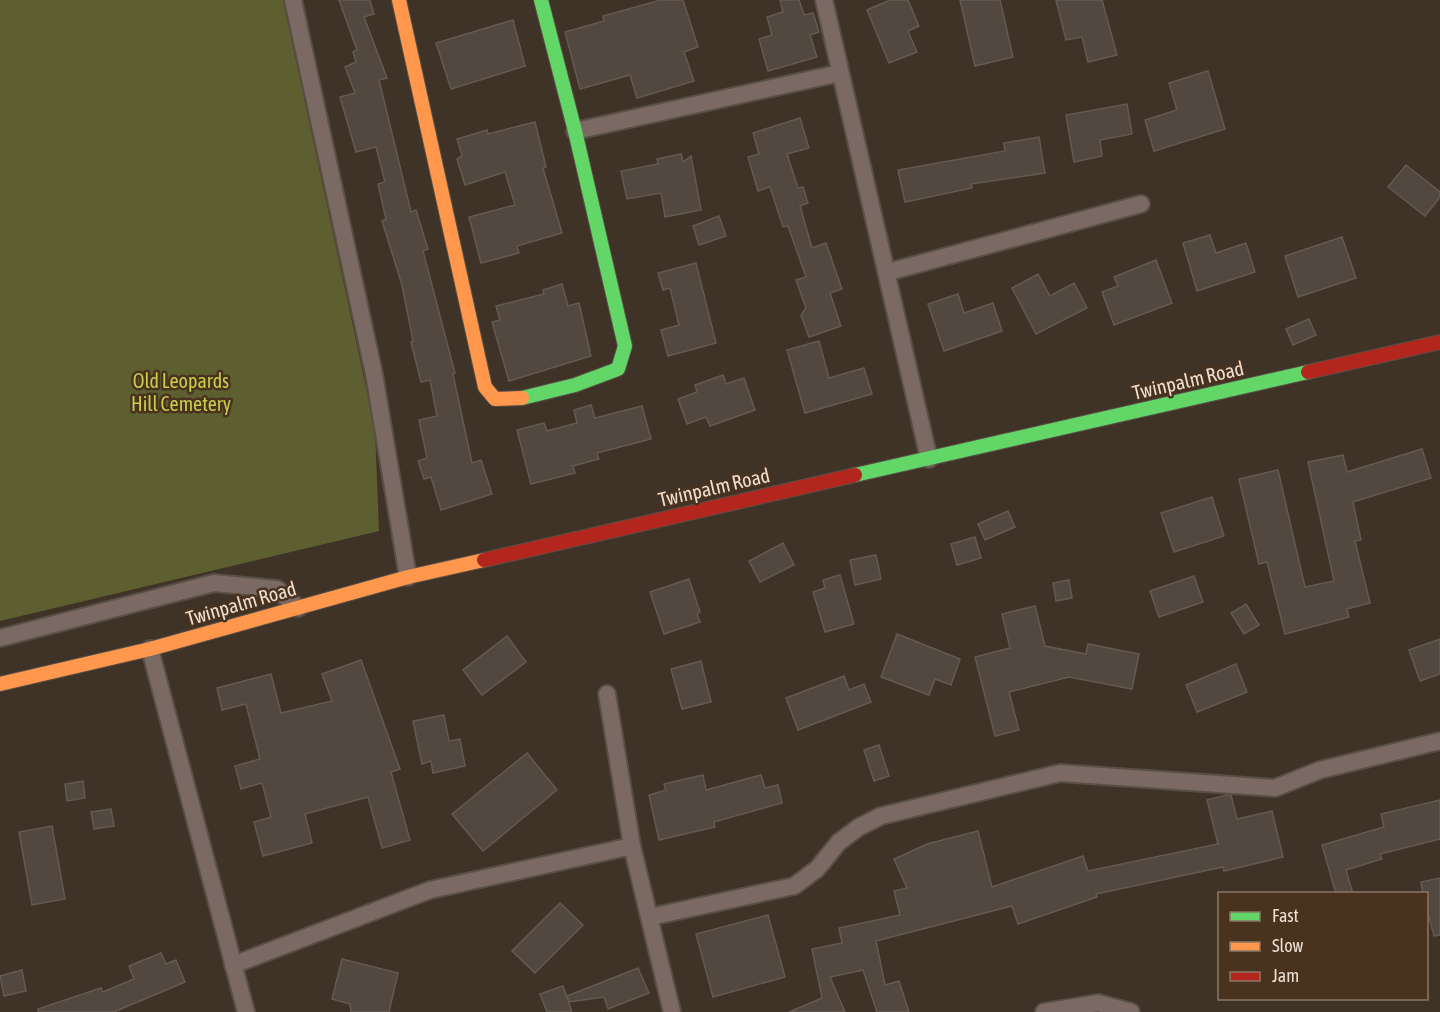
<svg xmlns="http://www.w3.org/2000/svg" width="1440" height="1012" font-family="'Asap Condensed',sans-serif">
  <rect width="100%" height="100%" fill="#3f3328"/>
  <path fill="#5d5f30" d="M 0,0 L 283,0 L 375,429 L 379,531 L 0,621 Z"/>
  <g fill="#52483f" stroke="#645a51" stroke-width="1.5">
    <path d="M 339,0 L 370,0 L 374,14 L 364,17 L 387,78 L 379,80 L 411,212 L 416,210 L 428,249 L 423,251 L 455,373 L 453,374 L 472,463 L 481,460 L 492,494 L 441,510 L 431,477 L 424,479 L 418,461 L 427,458 L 419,420 L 437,416 L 430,380 L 421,382 L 411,342 L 413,341 L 402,285 L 382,221 L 386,219 L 378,184 L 385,182 L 376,147 L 356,152 L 340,97 L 355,93 L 345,67 L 356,62 L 353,52 L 357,50 Z"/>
    <path d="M 661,0 L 683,0 L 698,47 L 684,52 L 694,81 L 637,98 L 630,75 L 580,89 L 565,32 L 604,21 L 603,16 Z"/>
    <path d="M 780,0 L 799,0 L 804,15 L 813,13 L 819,32 L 810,35 L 817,57 L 768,71 L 759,39 L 772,35 L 767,17 L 783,12 Z"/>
    <path d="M 890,0 L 908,0 L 919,26 L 908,31 L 917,52 L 889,63 L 867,10 Z"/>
    <path d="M 960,0 L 1000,0 L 1013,57 L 975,66 Z"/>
    <path d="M 1056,0 L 1102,0 L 1117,55 L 1088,62 L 1082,37 L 1066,40 Z"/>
    <path d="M 513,20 L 525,66 L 451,89 L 436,43 Z"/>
    <path d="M 1208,71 L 1225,129 L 1154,151 L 1145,120 L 1177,110 L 1169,83 Z"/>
    <path d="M 1127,104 L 1132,134 L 1100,140 L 1102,156 L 1074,162 L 1066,115 Z"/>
    <path d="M 800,118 L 809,148 L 787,154 L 798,188 L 803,187 L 808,203 L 800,206 L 812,248 L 826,243 L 842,289 L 830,293 L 841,326 L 809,337 L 801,315 L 806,308 L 796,280 L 806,277 L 788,226 L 783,227 L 770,187 L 758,191 L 748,157 L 759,154 L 753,133 Z"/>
    <path d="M 535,122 L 546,167 L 543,168 L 562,233 L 517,246 L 519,253 L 481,263 L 469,217 L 515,205 L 505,172 L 465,185 L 457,159 L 462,156 L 457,139 L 487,130 L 488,134 Z"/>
    <path d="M 1039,137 L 1045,173 L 971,184 L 972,188 L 905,202 L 898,170 L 1005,151 L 1004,143 Z"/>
    <path d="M 681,154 L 683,162 L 691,156 L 701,210 L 665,217 L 661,193 L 627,199 L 621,171 L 658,164 L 657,159 Z"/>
    <path d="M 1406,165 L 1440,192 L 1440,197 L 1425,216 L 1388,187 Z"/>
    <path d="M 719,216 L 726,236 L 699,245 L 693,226 Z"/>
    <path d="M 1210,235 L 1216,253 L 1246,243 L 1255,272 L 1197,291 L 1183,243 Z"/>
    <path d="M 1342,237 L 1356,278 L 1298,297 L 1285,256 Z"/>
    <path d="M 1156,260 L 1172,303 L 1114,325 L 1102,292 L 1118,286 L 1114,277 Z"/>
    <path d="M 696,263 L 716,343 L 668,356 L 661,330 L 679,325 L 670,288 L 663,290 L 658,273 Z"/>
    <path d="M 1038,274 L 1050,296 L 1074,283 L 1087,308 L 1036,334 L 1012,288 Z"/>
    <path d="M 562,284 L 568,306 L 579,303 L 591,356 L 509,381 L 492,322 L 500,320 L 496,306 L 544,294 L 543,290 Z"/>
    <path d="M 958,294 L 964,313 L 993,303 L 1002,331 L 944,351 L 928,304 Z"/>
    <path d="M 1309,319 L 1316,335 L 1293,345 L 1286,329 Z"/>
    <path d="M 819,341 L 829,378 L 864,368 L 872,394 L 805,413 L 787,350 Z"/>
    <path d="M 723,375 L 726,384 L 744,378 L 755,410 L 710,426 L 706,417 L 687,424 L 678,399 L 697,392 L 695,385 Z"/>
    <path d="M 591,405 L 595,418 L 642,406 L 651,439 L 597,453 L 599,459 L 573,466 L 575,473 L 531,484 L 517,430 L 544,423 L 547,431 L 577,423 L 574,410 Z"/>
    <path d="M 1422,449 L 1431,478 L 1353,502 L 1361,540 L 1355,541 L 1370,603 L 1347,609 L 1349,617 L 1285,634 L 1267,562 L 1259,564 L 1239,479 L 1278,470 L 1305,587 L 1334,581 L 1308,462 L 1343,455 L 1347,472 Z"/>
    <path d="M 1212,497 L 1224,536 L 1174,552 L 1161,513 Z"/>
    <path d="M 1008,511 L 1015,527 L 985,540 L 978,524 Z"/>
    <path d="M 975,537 L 981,558 L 957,565 L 951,544 Z"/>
    <path d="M 783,543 L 794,565 L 760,582 L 749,561 Z"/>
    <path d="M 876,555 L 881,579 L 855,585 L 850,560 Z"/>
    <path d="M 840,575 L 854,624 L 825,632 L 813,592 L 825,588 L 823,580 Z"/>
    <path d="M 1194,576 L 1203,602 L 1159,617 L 1150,591 Z"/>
    <path d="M 689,579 L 700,612 L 697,614 L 700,622 L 664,634 L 650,592 Z"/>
    <path d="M 1069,580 L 1072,598 L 1056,601 L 1053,583 Z"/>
    <path d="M 1246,604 L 1259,625 L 1244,634 L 1231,613 Z"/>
    <path d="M 1035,606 L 1045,646 L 1086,654 L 1088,644 L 1139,654 L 1132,689 L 1069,677 L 1009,692 L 1019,730 L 995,736 L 975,657 L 1010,648 L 1002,614 Z"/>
    <path d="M 897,634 L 960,659 L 951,685 L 935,679 L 929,695 L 881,677 Z"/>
    <path d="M 507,636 L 526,662 L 482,695 L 463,670 Z"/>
    <path d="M 1440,639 L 1440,674 L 1420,681 L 1409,650 Z"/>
    <path d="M 361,660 L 400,769 L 391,772 L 410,840 L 382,848 L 368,797 L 305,814 L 312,843 L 263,856 L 254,822 L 271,817 L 262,783 L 241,789 L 235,766 L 260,759 L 246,704 L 222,710 L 217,688 L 271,674 L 281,713 L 332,701 L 322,674 Z"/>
    <path d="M 701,661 L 711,702 L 682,709 L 671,669 Z"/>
    <path d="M 1236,664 L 1247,692 L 1197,712 L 1186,685 Z"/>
    <path d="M 844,676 L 849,690 L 864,684 L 871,702 L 798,730 L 786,698 Z"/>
    <path d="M 444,715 L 449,741 L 460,739 L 465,766 L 433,773 L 431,761 L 422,764 L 413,721 Z"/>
    <path d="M 879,745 L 889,776 L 874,781 L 864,750 Z"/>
    <path d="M 527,753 L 557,790 L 483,851 L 452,814 Z"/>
    <path d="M 703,775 L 706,790 L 761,775 L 765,788 L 778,785 L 782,803 L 714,822 L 715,827 L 659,840 L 649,795 L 666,790 L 664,784 Z"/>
    <path d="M 83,781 L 85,798 L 67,801 L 65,784 Z"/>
    <path d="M 1227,795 L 1231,795 L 1237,819 L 1272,811 L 1283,857 L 1224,871 L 1223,867 L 1096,894 L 1097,897 L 1018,924 L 1012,906 L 876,941 L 885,985 L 899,981 L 909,1012 L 877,1012 L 863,970 L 830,977 L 845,1012 L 789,1012 L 822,998 L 812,949 L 842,943 L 839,928 L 900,915 L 894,891 L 907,888 L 894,859 L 927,844 L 978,831 L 992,887 L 1083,856 L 1088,871 L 1218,844 L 1207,800 Z"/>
    <path d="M 1440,800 L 1440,839 L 1380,854 L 1382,859 L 1346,870 L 1353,894 L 1336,894 L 1322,845 L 1384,827 L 1381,814 Z"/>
    <path d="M 111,809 L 114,826 L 94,829 L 91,812 Z"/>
    <path d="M 52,826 L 65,899 L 32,905 L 19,832 Z"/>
    <path d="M 1440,878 L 1440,935 L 1434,936 L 1426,906 L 1426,894 L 1423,894 L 1421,882 Z"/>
    <path d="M 560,903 L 583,925 L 535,973 L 512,951 Z"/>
    <path d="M 768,915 L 785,977 L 713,997 L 696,934 Z"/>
    <path d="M 161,953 L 166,964 L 176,960 L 185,982 L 114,1012 L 38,1012 L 38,1009 L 101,988 L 103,992 L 134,979 L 129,966 Z"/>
    <path d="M 342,959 L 398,973 L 389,1012 L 351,1012 L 350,1004 L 332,999 Z"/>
    <path d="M 638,968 L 649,993 L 608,1009 L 604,997 L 569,1002 L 567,996 Z"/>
    <path d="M 22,970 L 26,991 L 4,996 L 0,976 Z"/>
    <path d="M 563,986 L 572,1012 L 547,1012 L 540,994 Z"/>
  </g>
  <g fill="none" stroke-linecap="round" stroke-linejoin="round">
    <g stroke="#594f45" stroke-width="20">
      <g id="street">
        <path d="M 293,0 L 374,374 L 408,577"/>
        <path d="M 824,0 L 929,459"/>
        <path d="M 575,131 L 840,73"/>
        <path d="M 888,272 L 1141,204"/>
        <path d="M 0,638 L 214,583 L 277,589 L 298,608"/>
        <path d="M 150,649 L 246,1012"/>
        <path d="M 607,694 L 632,846 L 672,1012"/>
        <path d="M 650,917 L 794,886 L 817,869 L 839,842 L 859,827 L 881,816 L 1060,773 L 1275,788 L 1320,770 L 1440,741"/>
        <path d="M 233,965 L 430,890 L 632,846"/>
        <path d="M 1044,1012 L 1098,1003 L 1131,1012"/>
      </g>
    </g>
    <g stroke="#594f45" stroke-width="16">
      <g id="fast">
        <path d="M 522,398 L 575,385 L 618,369 L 625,346 L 575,131 L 541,0"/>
        <path d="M 855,475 L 1308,372"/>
      </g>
    </g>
    <g stroke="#594f45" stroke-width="16">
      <g id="slow">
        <path d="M 399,0 L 485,387 L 495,399 L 522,398"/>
        <path d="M 0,684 L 150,649 L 408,577 L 484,560"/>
      </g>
    </g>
    <g stroke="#594f45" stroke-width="16">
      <g id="jam">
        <path d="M 1308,372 L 1440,342"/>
        <path d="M 484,560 L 855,475"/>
      </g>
    </g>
    <use href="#street" stroke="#7b6964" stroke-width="16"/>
    <use href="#fast" stroke="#63d668" stroke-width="14"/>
    <use href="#slow" stroke="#ff974d" stroke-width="14"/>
    <use href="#jam" stroke="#b3261e" stroke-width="14"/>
  </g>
  <g text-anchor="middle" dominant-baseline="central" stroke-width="5" stroke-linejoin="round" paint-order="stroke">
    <g font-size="20" fill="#c6ce4c" stroke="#49321e">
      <text x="181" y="380">Old Leopards<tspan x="181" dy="23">Hill Cemetery</tspan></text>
    </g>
    <g font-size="20" fill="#eedfd3" stroke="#49321e">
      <text transform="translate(1188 380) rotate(-13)">Twinpalm Road</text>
      <text transform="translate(714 487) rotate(-13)">Twinpalm Road</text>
      <text transform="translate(241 603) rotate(-16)">Twinpalm Road</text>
    </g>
  </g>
  <rect x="1218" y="892" width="210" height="108" fill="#49321e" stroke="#8b7766" stroke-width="1.5"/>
  <rect x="1230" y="912" width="30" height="9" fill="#63d668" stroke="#8b7766" stroke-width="1.5"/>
  <text x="1272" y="922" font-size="18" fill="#eedfd3">Fast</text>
  <rect x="1230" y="942" width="30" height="9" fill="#ff974d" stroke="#8b7766" stroke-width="1.5"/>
  <text x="1272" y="952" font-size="18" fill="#eedfd3">Slow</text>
  <rect x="1230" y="972" width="30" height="9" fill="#b3261e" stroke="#8b7766" stroke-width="1.5"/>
  <text x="1272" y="982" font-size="18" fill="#eedfd3">Jam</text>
</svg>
